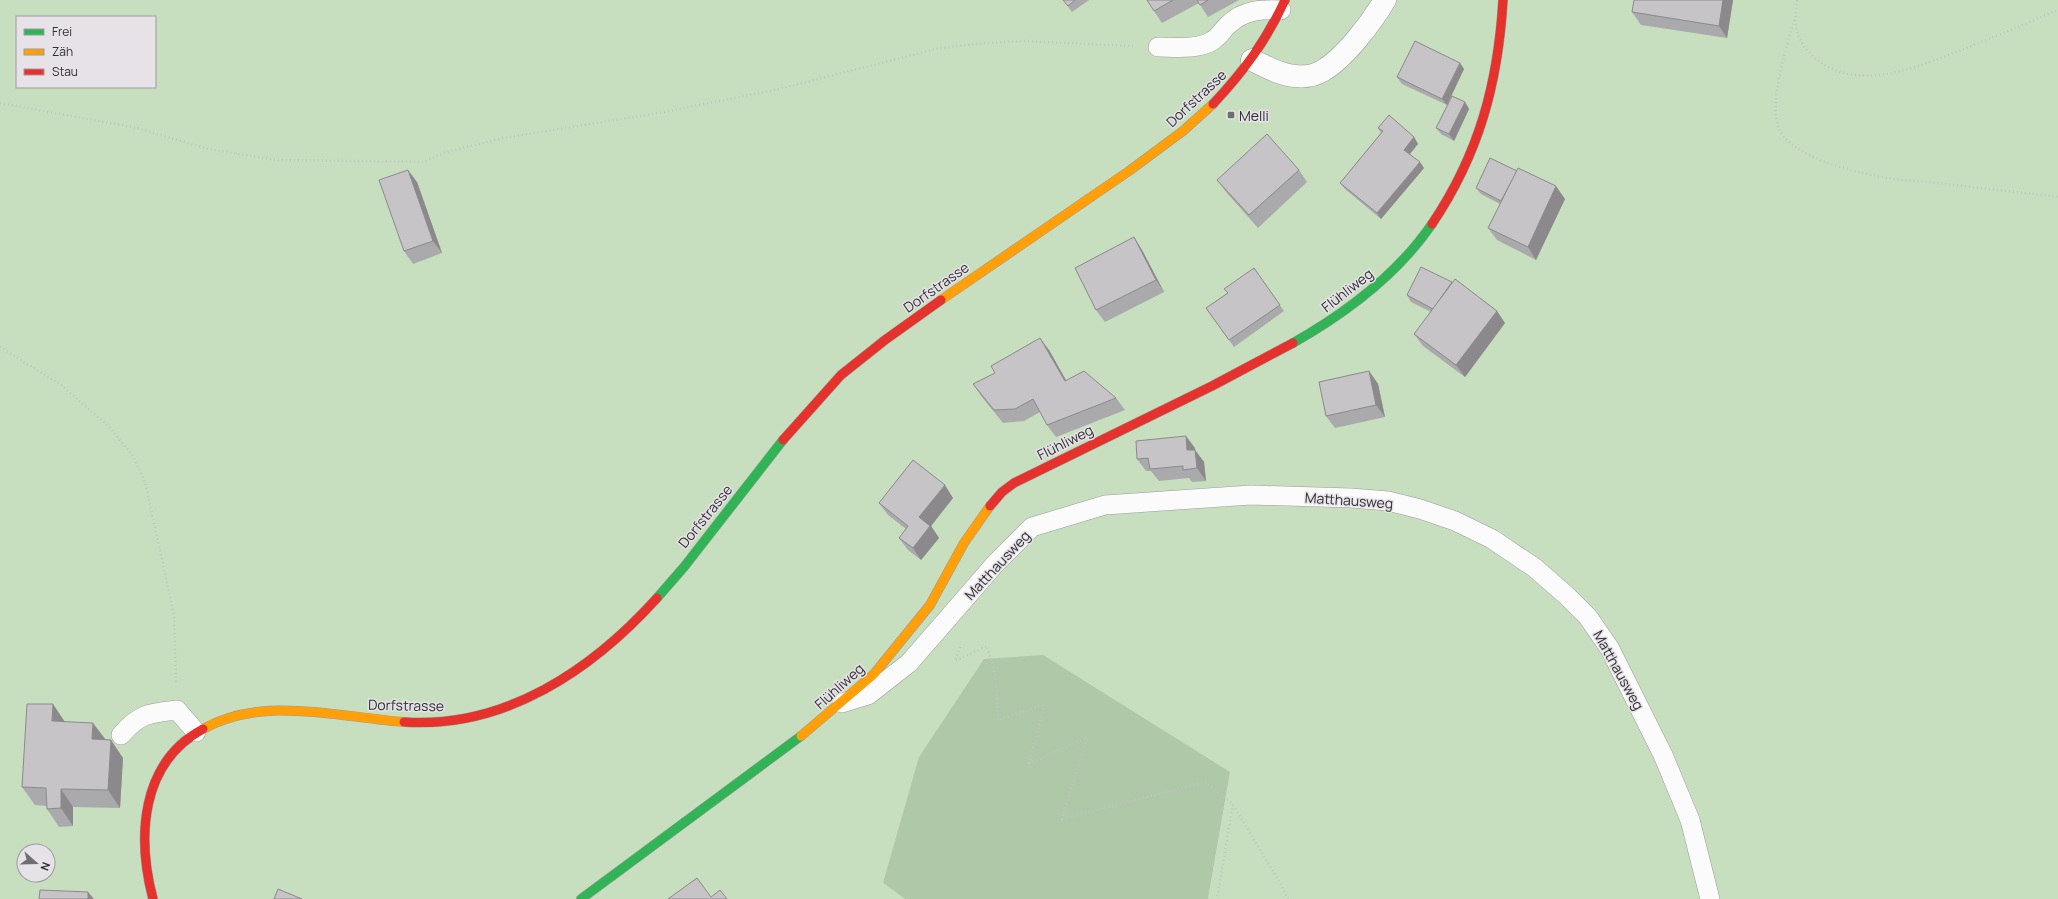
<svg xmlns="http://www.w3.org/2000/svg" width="2058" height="899" font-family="Manrope,sans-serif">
  <rect width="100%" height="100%" fill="#e5e3e7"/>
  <path fill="#c7dfbf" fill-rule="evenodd" d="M 0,0 L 2058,0 L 2058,899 L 1208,899 L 1230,772 L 883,883 L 905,899 L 0,899 ZM 17,17 L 155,17 L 155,87 L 17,87 ZM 24,851 L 48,851 L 48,875 L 24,875 Z"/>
  <path fill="#afc8a7" d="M 1043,655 L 1230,772 L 1208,899 L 905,899 L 883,883 L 919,757 L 984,659 Z"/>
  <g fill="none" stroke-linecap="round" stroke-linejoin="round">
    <g stroke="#9c9a9d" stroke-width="20">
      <g id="lane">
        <path d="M 1158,47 C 1174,47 1197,50 1212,41 C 1220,36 1223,29 1229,24 C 1244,10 1262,9 1281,10"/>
        <path d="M 842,703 L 868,695 L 909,663 L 995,564 L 1032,527 L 1105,505 L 1251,495 L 1351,498 L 1388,501 L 1420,509 L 1455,521 L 1492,539 L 1535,568 L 1567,596 L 1588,617 L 1610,649 L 1663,755 L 1690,820 L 1710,899"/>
        <path d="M 121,735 C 140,713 150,713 177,710 L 196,732"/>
      </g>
    </g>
    <g stroke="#9c9a9d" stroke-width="23">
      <path id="street" d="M 1252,60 C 1265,66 1280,75 1295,76 C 1304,77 1314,76 1322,71 C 1344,59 1372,22 1385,0"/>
    </g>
    <g stroke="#9c9a9d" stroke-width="10">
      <g id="fast">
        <path d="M 1293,343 C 1346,313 1397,275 1432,224"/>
        <path d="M 657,598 L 684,567 L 783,440"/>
        <path d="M 581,899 L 801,736"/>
      </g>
    </g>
    <g stroke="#9c9a9d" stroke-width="10">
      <g id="slow">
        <path d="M 941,300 L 1129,171 L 1183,131 L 1213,104"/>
        <path d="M 203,729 C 263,695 338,717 404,722"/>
        <path d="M 801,736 L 874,674 L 930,605 L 964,543 L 990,506"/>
      </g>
    </g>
    <g stroke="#9c9a9d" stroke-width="10">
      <g id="jam">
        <path d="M 1213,104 C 1244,71 1266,41 1285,0"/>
        <path d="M 1432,224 C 1479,154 1498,84 1503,0"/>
        <path d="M 783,440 L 841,375 L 885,340 L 941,300"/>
        <path d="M 990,506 L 1002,492 L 1014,483 L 1212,386 L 1293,343"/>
        <path d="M 404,722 C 505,729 592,670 657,598"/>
        <path d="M 153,899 C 137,838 140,763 203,729"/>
      </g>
    </g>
    <g stroke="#c3c3c3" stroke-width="2.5" stroke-dasharray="1 3" stroke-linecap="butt">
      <path d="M 1797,0 C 1794,23 1795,41 1814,57 C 1857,95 1920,66 1966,48 C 1997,36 2027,23 2058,10"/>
      <path d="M 1794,20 C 1787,46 1768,104 1779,129 C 1791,156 1850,171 1877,176 C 1897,180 1918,181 1938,183 C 1978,188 2018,192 2058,197"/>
      <path d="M 0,103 L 137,128 L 208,149 L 276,160 L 423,162 L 446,152 L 503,138 L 659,113 L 779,89 L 940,48 L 985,43 L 1025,41 L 1133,46"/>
      <path d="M 0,347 L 61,385 L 107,425 L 132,454 L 145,482 L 174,615 L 176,684"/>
      <path d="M 960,647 L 955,661 L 987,646 L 996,678 L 998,720 L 1045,704 L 1029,763 L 1087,738 L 1062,819 L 1205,782 L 1233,804 L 1217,899"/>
      <path d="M 1233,805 L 1279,881 L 1288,899"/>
    </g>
    <use href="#lane" stroke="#fbfbfb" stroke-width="19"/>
    <use href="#street" stroke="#fbfbfb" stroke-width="22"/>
    <use href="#fast" stroke="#30b455" stroke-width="9"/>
    <use href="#slow" stroke="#ff9f0a" stroke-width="9"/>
    <use href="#jam" stroke="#e5322d" stroke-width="9"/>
  </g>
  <g fill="#aaa9ab">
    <path d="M 1063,0 L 1089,0 L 1072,12 Z"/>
    <path d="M 1147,0 L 1239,0 L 1208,17 L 1199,3 L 1162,23 L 1154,11 Z"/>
    <path d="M 1733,0 L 1727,38 L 1641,25 L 1632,12 Z"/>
    <path d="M 1460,63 L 1464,69 L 1447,105 L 1402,84 L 1397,77 Z"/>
    <path d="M 1465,102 L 1469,109 L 1454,141 L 1441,134 L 1436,128 Z"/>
    <path d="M 1378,128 L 1414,137 L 1418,144 L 1410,154 L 1424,168 L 1381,219 L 1345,189 L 1340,183 L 1381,133 Z"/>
    <path d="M 1299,170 L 1307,182 L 1258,228 L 1226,192 L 1217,180 Z"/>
    <path d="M 417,182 L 442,253 L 413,264 L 404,251 Z"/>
    <path d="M 1476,188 L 1565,199 L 1536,260 L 1497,240 L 1488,228 L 1500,204 L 1481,194 Z"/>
    <path d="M 1134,237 L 1142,250 L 1164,292 L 1105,322 L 1096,310 Z"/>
    <path d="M 1254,268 L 1284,311 L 1234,347 L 1206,308 L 1228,293 Z"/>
    <path d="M 1407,295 L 1505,323 L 1465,377 L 1423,346 L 1414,334 L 1431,312 L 1411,302 Z"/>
    <path d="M 1049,350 L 1066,380 L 1116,398 L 1125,410 L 1056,437 L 1047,425 L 1040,412 L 1024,421 L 1003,423 L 982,397 L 973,384 Z"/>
    <path d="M 1369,371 L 1378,384 L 1385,417 L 1335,428 L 1326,416 Z"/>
    <path d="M 1195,448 L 1195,450 L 1204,462 L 1206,481 L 1192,482 L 1189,478 L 1159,481 L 1151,471 L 1146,471 L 1137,459 Z"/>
    <path d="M 953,498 L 931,526 L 939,538 L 921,560 L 908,550 L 899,538 L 906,529 L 888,515 L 879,503 Z"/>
    <path d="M 65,722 L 105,740 L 123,758 L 120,808 L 73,807 L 73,826 L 59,827 L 47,809 L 47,806 L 35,805 L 22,787 Z"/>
  </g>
  <g fill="#8b898b">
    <path d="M 1723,0 L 1733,0 L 1727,38 L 1719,26 Z"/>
    <path d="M 1460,63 L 1464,69 L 1447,105 L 1442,99 Z"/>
    <path d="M 1465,102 L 1469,109 L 1454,141 L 1449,134 Z"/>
    <path d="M 1414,137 L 1418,144 L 1408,156 L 1404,150 Z"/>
    <path d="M 1420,162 L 1424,168 L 1381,219 L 1377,213 Z"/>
    <path d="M 408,170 L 417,182 L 442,253 L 433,241 Z"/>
    <path d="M 1556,186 L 1565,199 L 1536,260 L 1528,247 Z"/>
    <path d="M 1134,237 L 1142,250 L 1164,292 L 1156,280 Z"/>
    <path d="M 1497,311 L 1505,323 L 1465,377 L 1456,365 Z"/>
    <path d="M 1040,338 L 1049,350 L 1073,393 L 1065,381 Z"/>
    <path d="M 1369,371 L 1378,384 L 1385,417 L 1376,405 Z"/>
    <path d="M 1186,436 L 1195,448 L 1196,463 L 1187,450 Z"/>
    <path d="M 1195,450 L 1204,462 L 1206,481 L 1197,468 Z"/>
    <path d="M 945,485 L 953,498 L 931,526 L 939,538 L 921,560 L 913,548 L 919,517 Z"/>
    <path d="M 53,704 L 65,722 L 52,721 Z"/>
    <path d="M 93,723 L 106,740 L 92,739 Z"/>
    <path d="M 111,740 L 123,758 L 120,808 L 108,790 Z"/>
    <path d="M 61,789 L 73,807 L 73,826 L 61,808 Z"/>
    <path d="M 88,892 L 94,899 L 88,899 Z"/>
  </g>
  <g fill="#c6c4c7" stroke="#8b898b">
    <path d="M 1063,0 L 1075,0 L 1068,6 Z"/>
    <path d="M 1147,0 L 1173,0 L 1154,11 Z"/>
    <path d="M 1197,0 L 1208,0 L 1200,5 Z"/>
    <path d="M 1634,0 L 1723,0 L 1719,26 L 1632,12 Z"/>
    <path d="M 1415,41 L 1460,63 L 1442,99 L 1397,77 Z"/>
    <path d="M 1452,96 L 1465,102 L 1449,134 L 1436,128 Z"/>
    <path d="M 1389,115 L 1414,137 L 1404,150 L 1420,162 L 1377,213 L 1340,183 L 1383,131 L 1378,128 Z"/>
    <path d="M 1267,134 L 1299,170 L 1249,215 L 1217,180 Z"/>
    <path d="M 1490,158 L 1517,171 L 1501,201 L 1476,188 Z"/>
    <path d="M 1518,168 L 1556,186 L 1528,247 L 1488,228 Z"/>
    <path d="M 408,170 L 433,241 L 404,251 L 379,180 Z"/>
    <path d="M 1134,237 L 1156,280 L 1096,310 L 1075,268 Z"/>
    <path d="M 1421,267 L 1452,282 L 1433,309 L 1407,295 Z"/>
    <path d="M 1254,268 L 1280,305 L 1229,340 L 1206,308 L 1228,293 L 1224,289 Z"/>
    <path d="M 1455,279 L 1497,311 L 1456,365 L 1414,334 Z"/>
    <path d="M 1040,338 L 1065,381 L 1084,371 L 1116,398 L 1047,425 L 1033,399 L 1015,409 L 994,410 L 973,384 L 995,373 L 991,366 Z"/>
    <path d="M 1369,371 L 1376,405 L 1326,416 L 1319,382 Z"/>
    <path d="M 1186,436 L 1187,450 L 1195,450 L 1197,468 L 1183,470 L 1183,466 L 1150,469 L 1148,458 L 1137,459 L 1136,441 Z"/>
    <path d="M 913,460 L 945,485 L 919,517 L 930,526 L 913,548 L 899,538 L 908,526 L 879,503 Z"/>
    <path d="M 27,704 L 53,704 L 52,721 L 93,723 L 92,739 L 111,740 L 108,790 L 61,789 L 61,808 L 47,809 L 46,788 L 22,787 Z"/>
    <path d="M 697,878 L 711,897 L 720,890 L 727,899 L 668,899 Z"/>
    <path d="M 278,889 L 302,899 L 274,899 Z"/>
    <path d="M 40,890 L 88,892 L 88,899 L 39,899 Z"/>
  </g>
  <rect fill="#6f6e71" stroke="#e6e2e8" stroke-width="1.5" x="1227" y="111" width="8" height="8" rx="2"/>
  <g text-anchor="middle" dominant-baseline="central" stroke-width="3" stroke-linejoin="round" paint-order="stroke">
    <g font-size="14" fill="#302f31" stroke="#e6e2e8">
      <text transform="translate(1196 98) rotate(-43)">Dorfstrasse</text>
      <text transform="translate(936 287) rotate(-35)">Dorfstrasse</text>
      <text transform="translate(1347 290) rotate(-38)">Flühliweg</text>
      <text transform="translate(1065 442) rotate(-27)">Flühliweg</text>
      <text transform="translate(1349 500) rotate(4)">Matthausweg</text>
      <text transform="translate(705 516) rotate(-51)">Dorfstrasse</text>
      <text transform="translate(997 565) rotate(-47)">Matthausweg</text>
      <text transform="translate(1619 670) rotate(61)">Matthausweg</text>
      <text transform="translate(839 686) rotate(-42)">Flühliweg</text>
      <text transform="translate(406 705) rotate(1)">Dorfstrasse</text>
    </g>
    <g font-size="14" fill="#302f31" stroke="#e6e2e8" text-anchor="start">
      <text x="1239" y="115">Melli</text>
    </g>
  </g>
  <rect x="16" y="16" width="140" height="72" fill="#e6e2e8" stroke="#9d9a9f"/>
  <rect x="24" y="29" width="20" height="6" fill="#30b455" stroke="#9d9a9f"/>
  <text x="52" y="36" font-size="12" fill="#302f31">Frei</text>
  <rect x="24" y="49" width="20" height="6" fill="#ff9f0a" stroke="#9d9a9f"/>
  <text x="52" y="56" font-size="12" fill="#302f31">Zäh</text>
  <rect x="24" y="69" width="20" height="6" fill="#e5322d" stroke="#9d9a9f"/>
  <text x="52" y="76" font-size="12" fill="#302f31">Stau</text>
  <g transform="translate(36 863) rotate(110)"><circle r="19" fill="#e6e2e8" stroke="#9d9a9f"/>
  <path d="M0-3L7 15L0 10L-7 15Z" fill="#6f6e71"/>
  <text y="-6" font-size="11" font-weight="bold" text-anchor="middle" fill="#302f31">N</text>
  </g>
</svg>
